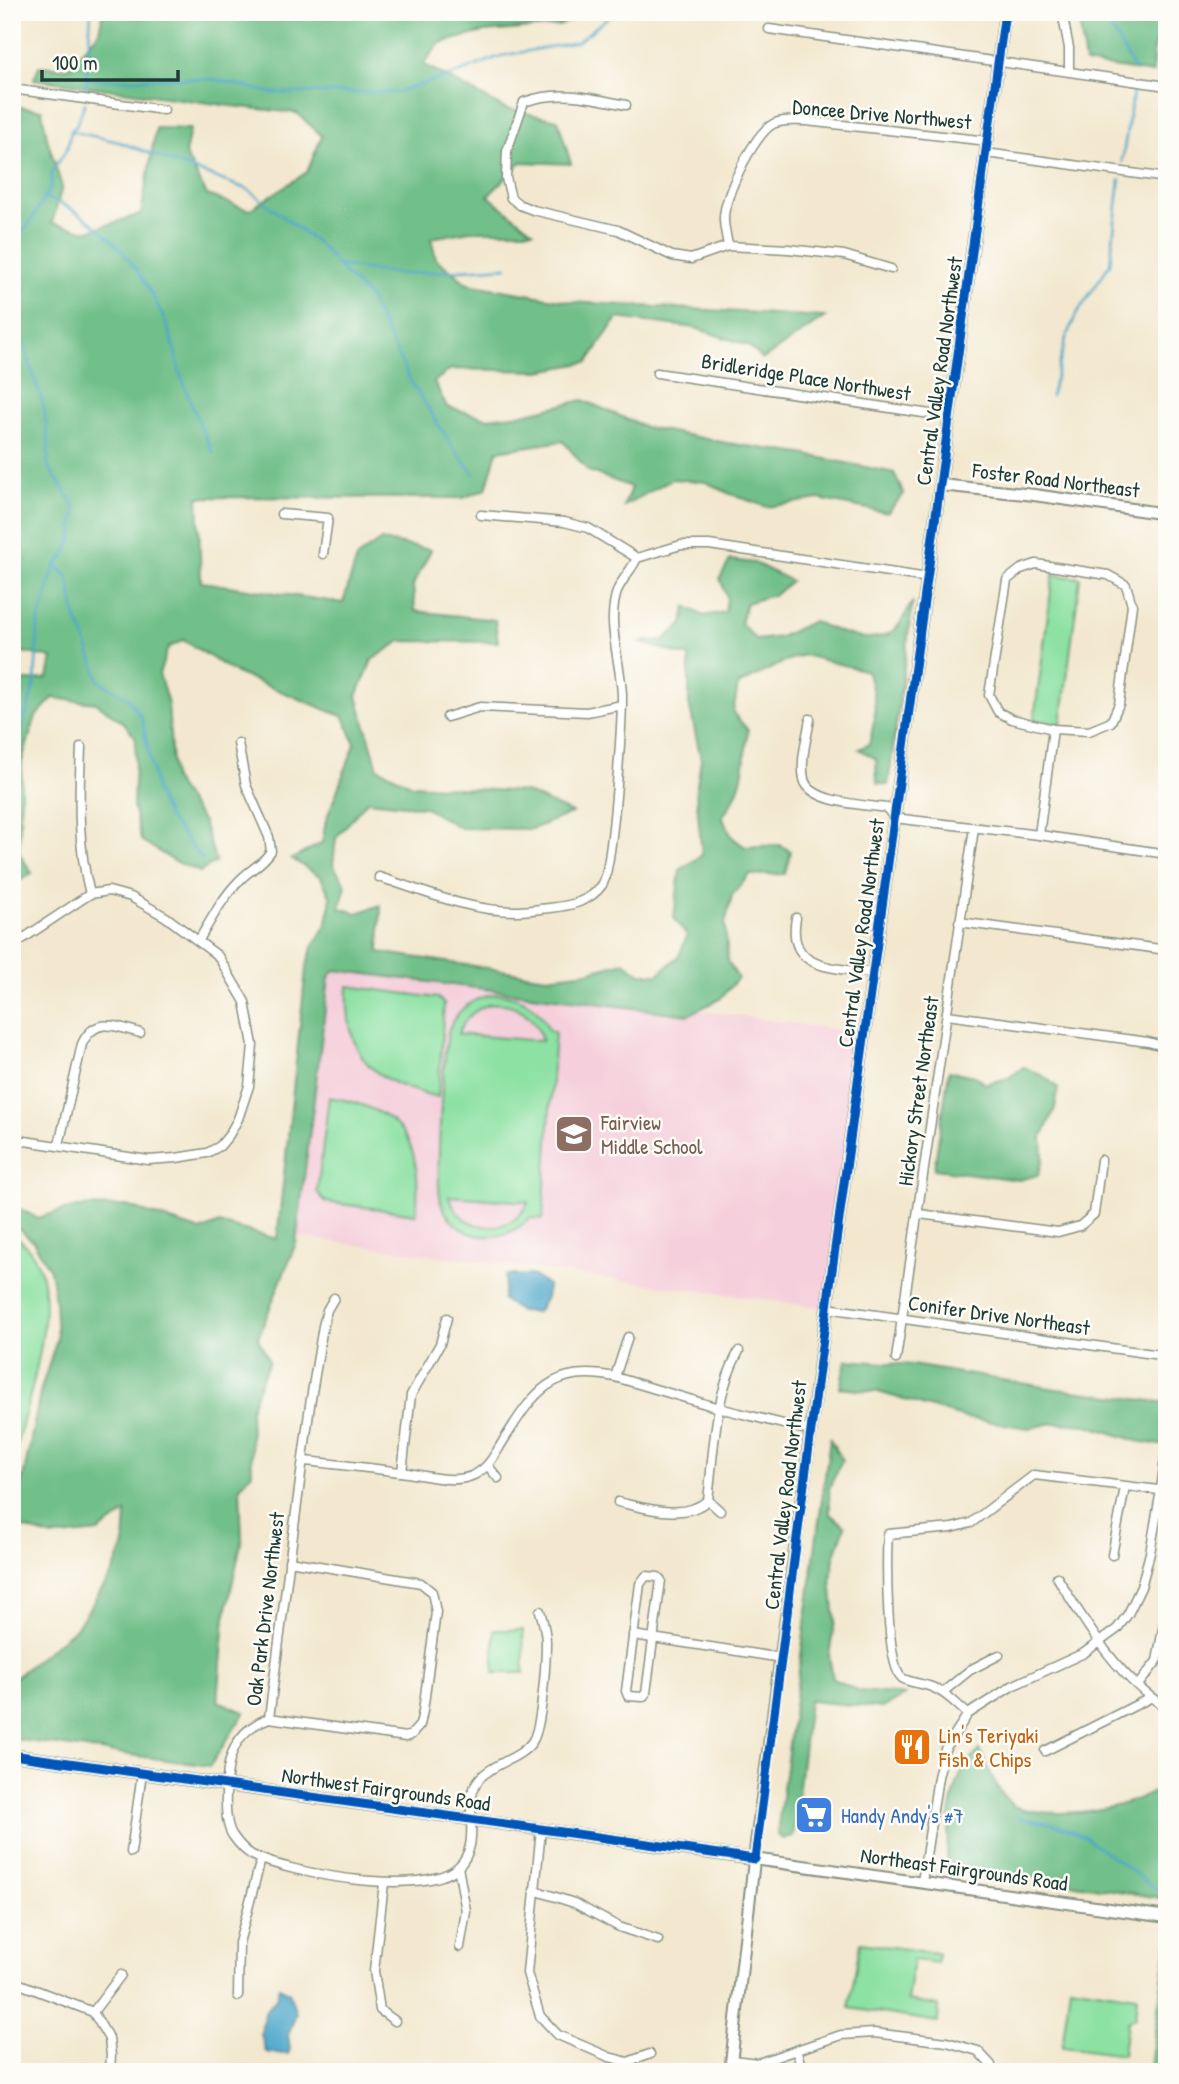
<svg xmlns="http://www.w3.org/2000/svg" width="1179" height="2084" font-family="'Patrick Hand',sans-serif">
  <rect width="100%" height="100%" fill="#fdfcf7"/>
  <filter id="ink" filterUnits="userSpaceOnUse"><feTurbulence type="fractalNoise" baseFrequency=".0143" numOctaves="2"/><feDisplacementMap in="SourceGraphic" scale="14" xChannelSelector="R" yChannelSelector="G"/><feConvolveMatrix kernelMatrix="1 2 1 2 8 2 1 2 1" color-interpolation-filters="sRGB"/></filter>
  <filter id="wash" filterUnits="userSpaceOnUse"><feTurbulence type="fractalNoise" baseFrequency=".00686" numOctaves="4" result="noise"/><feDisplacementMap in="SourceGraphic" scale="28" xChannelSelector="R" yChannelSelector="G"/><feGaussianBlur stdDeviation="1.57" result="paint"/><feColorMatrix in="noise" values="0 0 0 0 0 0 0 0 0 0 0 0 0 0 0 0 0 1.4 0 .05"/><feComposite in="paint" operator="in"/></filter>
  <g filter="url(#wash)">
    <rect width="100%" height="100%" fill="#f3e8cf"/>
    <path fill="#f5cfdb" d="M 321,959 L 865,1033 L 827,1308 L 283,1235 Z"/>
    <g fill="#8ce1a3" stroke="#568f6c" stroke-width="2" fill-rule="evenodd">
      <path d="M 1053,575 L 1080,578 L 1061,724 L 1034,720 Z"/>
      <path d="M 348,986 L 438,998 L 444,1004 L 438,1097 C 370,1082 344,1056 348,986 Z"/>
      <path d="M 497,994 C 523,995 540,1007 549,1031 L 555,1032 L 543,1219 L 530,1218 C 517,1231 501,1238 482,1236 C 464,1234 449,1222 442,1205 C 434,1188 443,1051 449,1029 C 458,1007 474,997 497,994 ZM 490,1004 C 516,1001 536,1016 542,1041 L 458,1034 C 464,1018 475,1009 490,1004 ZM 449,1196 L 528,1202 L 528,1203 C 511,1237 460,1234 449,1196 Z"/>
      <path d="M 329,1097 C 403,1109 424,1142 416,1214 L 326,1202 L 317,1192 Z"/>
      <path d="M 12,1232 C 18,1238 26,1245 31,1252 C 66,1298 25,1409 12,1462 Z"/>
      <path d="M 494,1630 L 523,1630 L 524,1673 L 494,1673 Z"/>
      <path d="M 860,1943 L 938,1953 L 937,1963 L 913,1960 L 907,2001 L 939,2006 L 938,2022 L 849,2008 Z"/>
      <path d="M 1070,1986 L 1137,1996 L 1135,2017 L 1127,2022 L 1123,2055 L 1062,2047 Z"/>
    </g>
    <g fill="#71bf89" stroke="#487e5e" stroke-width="2">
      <path d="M 103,12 L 587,12 L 559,26 L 484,32 L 440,43 L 423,64 L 503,108 L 558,120 L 571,164 L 521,162 L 488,196 L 533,231 L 470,231 L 431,238 L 436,259 L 468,284 L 572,302 L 825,317 L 763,359 L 747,345 L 695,328 L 617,318 L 588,362 L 540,371 L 451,369 L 434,382 L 447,407 L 487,418 L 523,414 L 583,400 L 645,427 L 727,443 L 802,454 L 894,473 L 904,494 L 887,513 L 819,499 L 767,507 L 728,493 L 706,482 L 672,479 L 624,506 L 631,487 L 588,471 L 563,441 L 497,451 L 486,489 L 463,498 L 198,497 L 201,582 L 343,603 L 357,557 L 381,540 L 431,550 L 413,585 L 415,611 L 495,620 L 498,642 L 401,641 L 372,660 L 357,696 L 378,768 L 412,785 L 525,792 L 572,813 L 532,829 L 460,828 L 424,807 L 367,801 L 336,838 L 333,865 L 346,885 L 340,908 L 357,913 L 381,905 L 379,952 L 547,977 L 587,972 L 624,962 L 641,974 L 658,974 L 679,956 L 687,936 L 674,918 L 680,870 L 702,855 L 696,792 L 701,759 L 689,704 L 689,657 L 639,642 L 664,640 L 683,624 L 686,606 L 704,616 L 725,612 L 727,598 L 720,578 L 730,560 L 755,563 L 791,581 L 776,594 L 746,603 L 741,623 L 756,640 L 780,637 L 813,621 C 836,632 878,650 898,626 C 904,618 908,609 913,601 L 888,785 L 877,783 L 876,759 L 859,749 L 869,744 C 877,715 877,700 867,671 L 804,655 L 788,660 L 738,685 L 733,713 L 748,730 C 743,767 746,786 722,817 L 732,837 L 745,847 L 779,845 L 791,851 L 785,874 L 749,875 L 732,895 L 725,924 L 728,962 L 738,978 L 720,999 L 688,1015 L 335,970 L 329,977 L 296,1243 L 258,1338 L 269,1361 L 250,1409 L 252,1473 L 240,1487 L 242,1539 L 225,1618 L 218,1701 L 245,1712 L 210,1766 L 12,1739 L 12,1680 L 77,1627 L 112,1574 L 124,1545 L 126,1513 L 98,1532 L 53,1537 L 12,1525 L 12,1513 L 24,1474 L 41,1389 L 57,1339 L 55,1300 L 50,1270 L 33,1241 L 12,1223 L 12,1205 L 37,1218 L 76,1207 L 127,1206 L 201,1231 L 219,1223 L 277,1239 L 306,969 L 312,948 L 327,923 L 331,898 L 321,877 L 292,859 L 322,843 L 326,820 L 355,744 L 344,717 L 236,673 L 183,640 L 168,648 L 159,674 L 168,704 L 173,779 L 203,822 L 216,862 L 200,872 L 174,861 L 141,840 L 133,807 L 136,738 L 124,723 L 96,703 L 53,698 L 36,716 L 22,761 L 19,853 L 32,873 L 12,886 L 12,683 L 48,678 L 52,658 L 12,650 L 12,106 L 42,110 L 47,138 L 62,187 L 52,223 L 88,231 L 141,214 L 156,128 L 190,129 L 185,154 L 207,195 L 249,210 L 307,172 L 322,136 L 297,113 L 231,106 L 34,79 L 39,66 L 68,68 L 99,32 Z"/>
      <path d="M 1078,12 L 1167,12 L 1167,32 C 1152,40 1152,57 1153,73 L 1085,63 Z"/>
      <path d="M 1024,1067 L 1045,1077 L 1058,1088 L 1055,1108 L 1042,1137 L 1043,1159 L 1038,1175 L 1019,1180 L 934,1169 L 949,1071 L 975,1076 L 985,1084 L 1008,1078 Z"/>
      <path d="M 846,1360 L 912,1365 L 1057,1389 L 1167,1403 L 1167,1446 L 1137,1441 L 1087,1425 L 1054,1423 L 1029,1428 L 966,1418 L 878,1392 L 840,1388 Z"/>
      <path d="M 830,1439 L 842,1460 L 829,1488 L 830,1514 L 845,1526 L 834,1558 L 831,1579 L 835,1621 L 829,1655 L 833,1679 L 859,1691 L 905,1695 L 883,1708 L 809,1701 L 793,1836 L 783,1839 L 777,1834 Z"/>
      <path d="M 980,1750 C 989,1769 996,1791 1012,1805 C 1017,1809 1026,1809 1033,1811 C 1075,1817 1131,1808 1167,1784 L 1167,1899 L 947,1863 C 947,1834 950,1792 965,1766 C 968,1760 976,1755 980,1750 Z"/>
      <path d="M 1167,1945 L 1167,2072 L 1150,2068 Z"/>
    </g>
    <g fill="#4ca6ca" stroke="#36727f" stroke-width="2">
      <path d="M 506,1275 L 532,1275 L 548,1285 L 546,1298 L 537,1312 L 519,1311 L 503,1300 Z"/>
      <path d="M 279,1987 L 289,1992 L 296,2013 L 288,2035 L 290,2049 L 288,2054 L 270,2053 L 265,2051 L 261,2034 L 264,2013 L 276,1998 Z"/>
    </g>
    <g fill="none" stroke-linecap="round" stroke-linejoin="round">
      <g stroke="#4ca6ca" stroke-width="2.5">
        <path d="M 1113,12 L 1111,28 L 1134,69"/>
        <path d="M 87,80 L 174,78 L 218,80 L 272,93 L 397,92 L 453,75 L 501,56 L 577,42 L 615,12"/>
        <path d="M 85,96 L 91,12"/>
        <path d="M 71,131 L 119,142 L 249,190 L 322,247 L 342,271 L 369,297 L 410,380 L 454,449 L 474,474"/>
        <path d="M 1122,162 L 1133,92"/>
        <path d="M 43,197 C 103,215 147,274 169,331 C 174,344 176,359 180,373 C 189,400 201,427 213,453"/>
        <path d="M 12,237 L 26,229 L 51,187 L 52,171 L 67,149 L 71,131 L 76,126 L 85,103"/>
        <path d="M 337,265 L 399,274 L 507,267"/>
        <path d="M 12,309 L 44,407 L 48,441 L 48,466 L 75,506 L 73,536 L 64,557 L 55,565 L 38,625 L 35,683 L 21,732 L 12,776"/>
        <path d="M 1051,396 L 1066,338 L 1076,315 L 1110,264 L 1120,180"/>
        <path d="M 55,565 L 68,577 L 76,618 L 86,641 L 99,681 L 128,698 L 142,719 L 157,795 L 168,817 L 202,859"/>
        <path d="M 1019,1818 L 1058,1825 L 1084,1836 L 1167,1897"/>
      </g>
    </g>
  </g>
  <g filter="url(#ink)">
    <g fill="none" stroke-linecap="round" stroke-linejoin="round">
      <g stroke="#899282" stroke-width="11">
        <g id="street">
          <path d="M 1062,12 L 1069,48 L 1069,71"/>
          <path d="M 769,29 L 1167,86"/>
          <path d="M 12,89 L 164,110"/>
          <path d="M 626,105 C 592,98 559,89 524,102 L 507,151 L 506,178 L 511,198 L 520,205 L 533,210 L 618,230 L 672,256 L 691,259 L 728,246 L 788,249 L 844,255 L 891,269"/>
          <path d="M 986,153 L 1167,178"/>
          <path d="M 728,246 C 727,238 724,228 724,219 C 723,198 754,134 773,124 C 783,119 795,121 806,121 L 988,141"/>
          <path d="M 657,373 L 950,417"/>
          <path d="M 281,514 L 328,518 L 323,554"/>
          <path d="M 481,515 L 564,522 L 588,528 L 637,558"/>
          <path d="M 1036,564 L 1108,575 L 1126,585 L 1132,605 L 1119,704 L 1111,722 L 1089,731 L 1053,729 L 1012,719 L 998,712 L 989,695 L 1007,580 L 1021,569 Z"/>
          <path d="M 447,717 L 480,707 L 587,712 L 622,705"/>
          <path d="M 810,719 C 807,738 800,760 804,779 C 809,803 866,805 887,808 L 894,818 L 1039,835 L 1167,854"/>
          <path d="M 81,747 C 79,797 77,845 90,894"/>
          <path d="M 1039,835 L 1053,729"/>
          <path d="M 379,877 C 423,891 471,912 518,911 C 528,911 539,909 550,908 C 569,906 590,902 602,885 C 613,870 622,722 622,695 C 621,661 605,622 618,589 C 623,578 632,569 637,558 L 681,545 L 709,545 L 928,578"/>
          <path d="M 796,918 C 786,972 836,967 873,973"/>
          <path d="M 959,922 L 1167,950"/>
          <path d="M 199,940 C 211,920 222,898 239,881 C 249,870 263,864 271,851 L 269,837 L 246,785 L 238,743"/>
          <path d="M 12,946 L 90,894 L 109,891 L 131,897 L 166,917 L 218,956 L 245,1002 L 253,1045 L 249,1086 L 238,1119 L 229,1135 L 220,1146 L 207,1153 L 176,1158 L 148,1160 L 12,1139"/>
          <path d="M 947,1015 L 1148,1042 L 1167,1047"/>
          <path d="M 59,1145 L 82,1044 C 95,1016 116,1026 140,1033"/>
          <path d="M 919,1214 L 1058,1232 L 1080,1226 L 1094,1214 L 1101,1160"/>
          <path d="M 827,1308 L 1167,1356"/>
          <path d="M 896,1359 L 974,828"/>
          <path d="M 615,1377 L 628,1337"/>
          <path d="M 304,1461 C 336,1464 368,1468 400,1472 C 422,1474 453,1485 474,1475 C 488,1468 494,1456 502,1443 C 533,1394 550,1364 615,1377 L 719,1408 L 811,1431"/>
          <path d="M 488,1466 L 498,1478"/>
          <path d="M 402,1472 L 411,1395 L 440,1344 L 447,1318"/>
          <path d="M 708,1500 L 720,1511"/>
          <path d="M 618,1502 C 645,1508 685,1521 708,1500 C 714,1450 714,1396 739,1351"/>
          <path d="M 1112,1555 L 1125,1487"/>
          <path d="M 289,1561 L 421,1583 L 432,1592 L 436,1612 L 423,1711 L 420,1725 L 411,1735 L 406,1737 L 269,1718 C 245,1727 232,1743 228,1769 C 226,1786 223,1822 233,1836 C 238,1843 245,1851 252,1855 C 290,1874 425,1898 458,1867 C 485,1842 459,1802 480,1778 C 495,1762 520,1759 532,1742 C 542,1728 546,1662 546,1642 C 546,1632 543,1621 540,1611"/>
          <path d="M 646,1576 L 658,1577 L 661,1580 L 646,1693 L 643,1697 L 628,1696 L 626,1691 L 640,1584 Z"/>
          <path d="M 1057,1577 C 1087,1625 1117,1678 1167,1708"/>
          <path d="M 633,1635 L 782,1658"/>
          <path d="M 1138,1685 L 1157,1661 L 1167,1607"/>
          <path d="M 943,1692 L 970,1670 L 999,1655"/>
          <path d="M 968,1714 C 957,1705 947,1693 934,1688 C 924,1683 912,1684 902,1678 C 886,1667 886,1556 888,1534 L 952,1528 L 971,1523 L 1034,1475 L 1167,1491"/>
          <path d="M 269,1718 L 310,1405 L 323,1326 L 327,1310 L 334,1298"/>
          <path d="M 1045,1751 L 1150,1698"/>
          <path d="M 541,1829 L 527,1973 L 540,2016 L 558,2035 L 609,2057 L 628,2062 L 650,2054"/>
          <path d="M 131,1852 L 142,1773"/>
          <path d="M 458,1867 L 466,1911 L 460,1947"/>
          <path d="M 922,1882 L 938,1777 L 945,1749 L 968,1714 L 1012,1686 L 1084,1653 L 1117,1629 L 1128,1614 L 1141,1587 L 1150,1553 L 1161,1490 L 1167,1442"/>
          <path d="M 384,1883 L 374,1971 L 380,2010 L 395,2021"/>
          <path d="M 534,1890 L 574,1903 L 619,1927 L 658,1940"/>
          <path d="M 12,1981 L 93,2012 L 109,2039 L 111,2055 L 110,2072"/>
          <path d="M 238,1996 L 239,1943 L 261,1859"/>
          <path d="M 93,2012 L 121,1975"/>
          <path d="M 796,2050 L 803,2072"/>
          <path d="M 732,2060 L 758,2063 L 841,2035 L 874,2033 L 947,2042 L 978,2051 L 991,2065 L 990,2072"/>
        </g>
      </g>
      <g stroke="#899282" stroke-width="14">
        <g id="secondary">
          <path d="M 941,485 L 1034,495 L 1167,514"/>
          <path d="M 12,1755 L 1167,1917"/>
          <path d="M 730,2072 L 756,1843 L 830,1285 L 1005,12"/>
        </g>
      </g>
      <use href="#street" stroke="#fff" stroke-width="8"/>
      <use href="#secondary" stroke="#fff" stroke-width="10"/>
      <g stroke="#fdfcf7" stroke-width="13">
        <path id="cycleway" d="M 12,1755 L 755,1859 L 830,1285 L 1005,12"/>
      </g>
      <use href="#cycleway" stroke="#0057b8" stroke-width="9"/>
    </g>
  </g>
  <defs>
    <g id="school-square" transform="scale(2.0125)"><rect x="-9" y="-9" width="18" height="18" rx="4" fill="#8d6e63" stroke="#fdfcf7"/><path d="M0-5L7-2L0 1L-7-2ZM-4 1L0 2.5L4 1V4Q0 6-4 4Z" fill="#fff"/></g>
    <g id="restaurant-square" transform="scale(2.0125)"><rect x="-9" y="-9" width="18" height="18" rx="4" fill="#e8710a" stroke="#fdfcf7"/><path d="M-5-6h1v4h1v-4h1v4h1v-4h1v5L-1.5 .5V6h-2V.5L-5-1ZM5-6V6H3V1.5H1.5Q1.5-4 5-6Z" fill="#fff"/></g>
    <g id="supermarket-square" transform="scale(2.0125)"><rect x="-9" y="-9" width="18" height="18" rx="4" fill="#3f7fe0" stroke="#fdfcf7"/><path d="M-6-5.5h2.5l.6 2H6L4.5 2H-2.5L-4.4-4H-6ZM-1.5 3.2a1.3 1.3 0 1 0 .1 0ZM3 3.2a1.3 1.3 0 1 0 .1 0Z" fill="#fff"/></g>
  </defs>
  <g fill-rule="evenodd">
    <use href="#school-square" x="574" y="1134"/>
    <use href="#restaurant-square" x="912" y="1747"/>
    <use href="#supermarket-square" x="814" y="1815"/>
  </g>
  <g text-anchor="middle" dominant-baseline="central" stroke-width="5" stroke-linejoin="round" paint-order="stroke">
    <g font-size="21" fill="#1f3d34" stroke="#fdfcf7">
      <text transform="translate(882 114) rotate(5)">Doncee Drive Northwest</text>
      <text transform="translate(939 371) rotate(-82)">Central Valley Road Northwest</text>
      <text transform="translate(806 377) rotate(9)">Bridleridge Place Northwest</text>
      <text transform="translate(1056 480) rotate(7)">Foster Road Northeast</text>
      <text transform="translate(861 933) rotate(-82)">Central Valley Road Northwest</text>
      <text transform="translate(918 1091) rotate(-82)">Hickory Street Northeast</text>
      <text transform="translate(999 1315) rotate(8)">Conifer Drive Northeast</text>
      <text transform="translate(785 1495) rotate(-83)">Central Valley Road Northwest</text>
      <text transform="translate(265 1609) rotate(-83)">Oak Park Drive Northwest</text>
      <text transform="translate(386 1789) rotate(8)">Northwest Fairgrounds Road</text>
      <text transform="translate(964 1869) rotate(8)">Northeast Fairgrounds Road</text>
    </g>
    <g font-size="21" fill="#785e54" stroke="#fdfcf7" text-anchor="start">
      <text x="601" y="1122">Fairview<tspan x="601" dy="24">Middle School</tspan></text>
    </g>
    <g font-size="21" fill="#c56008" stroke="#fdfcf7" text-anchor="start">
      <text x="939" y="1735">Lin's Teriyaki<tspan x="939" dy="24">Fish &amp; Chips</tspan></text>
    </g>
    <g font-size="21" fill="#366cbe" stroke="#fdfcf7" text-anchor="start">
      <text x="841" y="1815">Handy Andy's #7</text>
    </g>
  </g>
  <rect width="1179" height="2084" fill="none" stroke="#fdfcf7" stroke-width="42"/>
  <path d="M42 70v10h136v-10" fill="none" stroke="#1f3d34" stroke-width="3.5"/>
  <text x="52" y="70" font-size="21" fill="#1f3d34" stroke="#fdfcf7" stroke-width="5" paint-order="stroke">100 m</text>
</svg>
